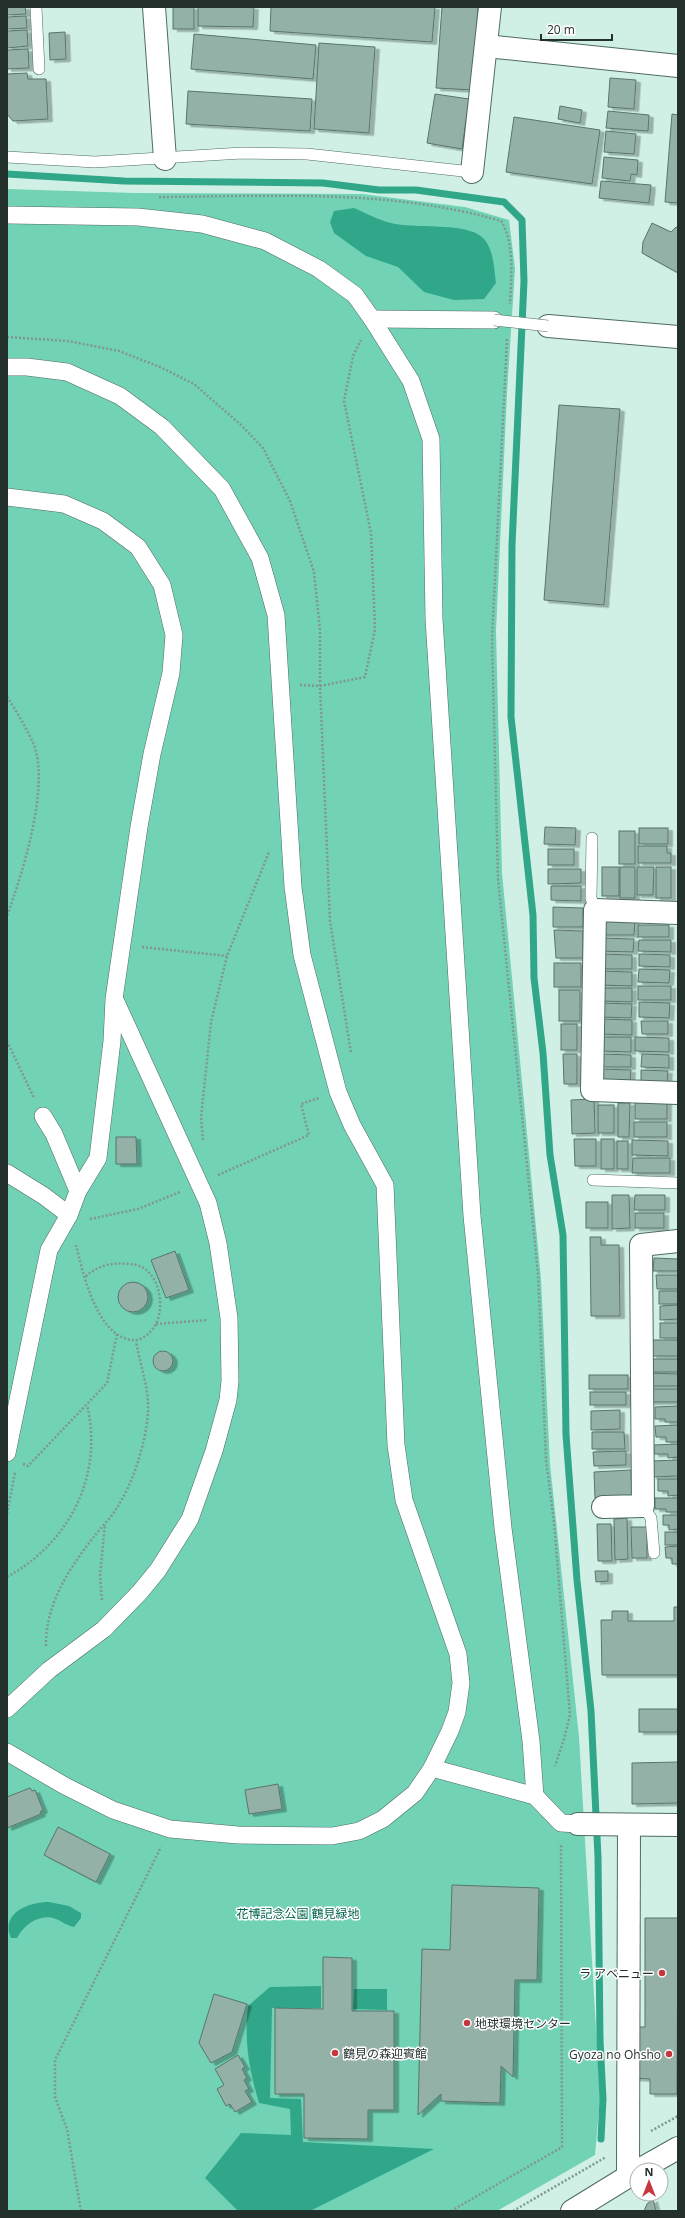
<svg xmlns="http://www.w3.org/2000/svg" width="685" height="2218" font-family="'Open Sans','Noto Sans JP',sans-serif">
  <defs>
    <filter id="shadow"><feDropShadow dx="4.5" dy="2.5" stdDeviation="0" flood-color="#0004"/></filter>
  </defs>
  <rect width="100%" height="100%" fill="#d0f0e5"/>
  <path fill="#71d2b6" d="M 7,189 L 135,193 L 362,194 L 465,207 L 509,220 L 515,269 L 507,393 L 496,631 L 502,873 L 541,1279 L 550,1464 L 579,1737 L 600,2098 L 595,2155 L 497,2211 L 7,2211 Z"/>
  <g fill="#31a78a">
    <path d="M 354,208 C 366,213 378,220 391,223 C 413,229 465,222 482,237 C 494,248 494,269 496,283 L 484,299 L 454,300 L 424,292 L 398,267 L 366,256 L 334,233 L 330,222 L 334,211 Z"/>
    <path d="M 49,1902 L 69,1906 L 81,1913 L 81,1918 L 74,1927 C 67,1926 62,1921 56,1919 C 41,1913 24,1924 17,1938 L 11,1938 C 0,1912 30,1902 49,1902 Z"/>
    <path d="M 321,1986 L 321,2008 L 272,2008 L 270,2098 L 301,2099 L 303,2142 L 434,2149 L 310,2211 L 238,2211 L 205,2178 L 241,2133 L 291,2135 L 290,2109 L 259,2103 C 249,2069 244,2041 248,2006 L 270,1987 Z"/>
    <path d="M 354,1989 L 387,1989 L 387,2010 L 353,2009 Z"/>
  </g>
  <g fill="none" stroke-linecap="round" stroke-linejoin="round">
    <path stroke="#31a78a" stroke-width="7" d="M 7,174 L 124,181 L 323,183 L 379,190 L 416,190 L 504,202 L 522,220 L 524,281 L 512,545 L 511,717 L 533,915 L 534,978 L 543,1053 L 550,1155 L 563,1235 L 566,1435 L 577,1580 L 591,1711 L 598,1857 L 600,2040 L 603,2099 L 601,2139"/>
  </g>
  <g fill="#93b1a6" stroke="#59756c" filter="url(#shadow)">
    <path d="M 7,7 L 25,7 L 26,14 L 7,15 Z"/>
    <rect x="173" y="7" width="21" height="22"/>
    <path d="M 198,7 L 254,7 L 253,27 L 198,26 Z"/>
    <path d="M 271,7 L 435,7 L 432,42 L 270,31 Z"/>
    <path d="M 442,7 L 478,7 L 473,90 L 436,88 Z"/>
    <path d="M 26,16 L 27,28 L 7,29 L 7,17 Z"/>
    <path d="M 27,30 L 28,46 L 7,48 L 7,31 Z"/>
    <path d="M 65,32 L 66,59 L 50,60 L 49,33 Z"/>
    <path d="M 194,34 L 316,45 L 313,79 L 191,69 Z"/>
    <path d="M 319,43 L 375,47 L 369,133 L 314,129 Z"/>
    <path d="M 28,49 L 29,68 L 7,69 L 7,50 Z"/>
    <path d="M 27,73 L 28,79 L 46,79 L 48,119 L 13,121 L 7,114 L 7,74 Z"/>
    <path d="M 610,78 L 636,80 L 634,109 L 608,107 Z"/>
    <path d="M 188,91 L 312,99 L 310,131 L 186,124 Z"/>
    <path d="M 435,94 L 469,99 L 462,149 L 427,143 Z"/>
    <path d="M 560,106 L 582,110 L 580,123 L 558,119 Z"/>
    <path d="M 608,111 L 649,115 L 648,131 L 606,128 Z"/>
    <path d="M 672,114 L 678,115 L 678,203 L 665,202 Z"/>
    <path d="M 514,117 L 600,130 L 592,184 L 506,172 Z"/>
    <path d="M 606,131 L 636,134 L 634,154 L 604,152 Z"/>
    <path d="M 604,157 L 638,160 L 637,175 L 631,174 L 630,181 L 602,178 Z"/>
    <path d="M 601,181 L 651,185 L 649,203 L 599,198 Z"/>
    <path d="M 652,223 L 671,232 L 676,227 L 678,228 L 678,273 L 642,253 L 643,242 Z"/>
    <path d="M 559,405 L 620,409 L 604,605 L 544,600 Z"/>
    <path d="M 545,827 L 576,828 L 575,845 L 544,844 Z"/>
    <rect x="639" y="828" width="29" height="16"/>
    <rect x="619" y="831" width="16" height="33"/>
    <path d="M 638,846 L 667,846 L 667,853 L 671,853 L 671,863 L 638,863 Z"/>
    <rect x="548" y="849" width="26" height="16"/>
    <rect x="602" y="867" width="17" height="29"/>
    <rect x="620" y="867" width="15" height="31"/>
    <path d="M 637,867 L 654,867 L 653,895 L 637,895 Z"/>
    <rect x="656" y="867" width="15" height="31"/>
    <path d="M 548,869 L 581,869 L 581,883 L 548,884 Z"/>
    <path d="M 551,886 L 581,886 L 581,901 L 551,900 Z"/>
    <path d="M 553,907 L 583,908 L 583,927 L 553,927 Z"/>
    <path d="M 604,919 L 635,920 L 634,935 L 601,935 Z"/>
    <rect x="638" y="925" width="31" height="12"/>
    <path d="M 554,930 L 583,931 L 583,958 L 556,958 Z"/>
    <path d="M 599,938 L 634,939 L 633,952 L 598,951 Z"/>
    <path d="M 639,940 L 671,940 L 671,952 L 638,951 Z"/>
    <path d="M 598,954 L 632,955 L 632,969 L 598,969 Z"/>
    <path d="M 639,954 L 670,955 L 670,967 L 639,966 Z"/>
    <rect x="554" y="963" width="27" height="24"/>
    <path d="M 639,969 L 670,970 L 669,983 L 638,982 Z"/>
    <path d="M 600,971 L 632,972 L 632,986 L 600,985 Z"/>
    <rect x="638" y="986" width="33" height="14"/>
    <path d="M 601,988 L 632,988 L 632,1002 L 600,1001 Z"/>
    <rect x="559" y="990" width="21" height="31"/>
    <path d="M 639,1002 L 670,1003 L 669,1018 L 639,1017 Z"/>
    <path d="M 601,1003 L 632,1004 L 631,1018 L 601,1017 Z"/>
    <path d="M 601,1019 L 632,1020 L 632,1035 L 601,1034 Z"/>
    <path d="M 641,1021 L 668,1021 L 668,1034 L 642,1034 Z"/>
    <rect x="561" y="1024" width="16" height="26"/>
    <path d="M 601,1037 L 631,1037 L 631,1052 L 601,1051 Z"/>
    <path d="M 635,1037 L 669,1038 L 669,1052 L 635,1051 Z"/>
    <path d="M 563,1054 L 577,1054 L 577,1084 L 564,1084 Z"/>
    <path d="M 601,1054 L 631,1055 L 631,1067 L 601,1067 Z"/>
    <path d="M 642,1054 L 669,1055 L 669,1068 L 641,1067 Z"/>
    <path d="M 600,1069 L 631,1070 L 630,1081 L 600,1080 Z"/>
    <path d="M 641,1070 L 668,1071 L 667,1083 L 641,1083 Z"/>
    <path d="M 594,1099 L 595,1133 L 572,1134 L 571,1100 Z"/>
    <rect x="635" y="1101" width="32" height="18"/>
    <path d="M 618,1103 L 630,1103 L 629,1137 L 618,1137 Z"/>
    <rect x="598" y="1105" width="16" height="28"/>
    <rect x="634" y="1122" width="33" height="15"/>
    <path d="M 116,1137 L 136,1137 L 137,1164 L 116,1164 Z"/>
    <path d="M 574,1139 L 596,1139 L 596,1166 L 575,1166 Z"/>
    <rect x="601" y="1139" width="13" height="30"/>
    <path d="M 632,1140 L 668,1141 L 668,1156 L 632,1155 Z"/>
    <rect x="617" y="1141" width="11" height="28"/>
    <path d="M 633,1158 L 670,1158 L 670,1173 L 632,1173 Z"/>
    <path d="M 612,1195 L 629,1195 L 630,1228 L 612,1229 Z"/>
    <path d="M 635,1195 L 665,1195 L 665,1210 L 634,1210 Z"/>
    <rect x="586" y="1202" width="22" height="26"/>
    <rect x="635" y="1213" width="29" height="15"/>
    <path d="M 590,1237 L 601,1237 L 601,1245 L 619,1245 L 620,1316 L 591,1316 Z"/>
    <path d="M 175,1251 L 189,1290 L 166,1298 L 151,1260 Z"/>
    <path d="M 654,1258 L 678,1259 L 678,1271 L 653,1271 Z"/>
    <path d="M 656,1275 L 678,1275 L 678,1289 L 657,1289 Z"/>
    <circle cx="133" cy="1297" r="15"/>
    <rect x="659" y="1291" width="19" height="13"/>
    <path d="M 678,1305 L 678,1319 L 660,1320 L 660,1306 Z"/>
    <rect x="660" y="1323" width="18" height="15"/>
    <rect x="652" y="1340" width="26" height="16"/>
    <circle cx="163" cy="1361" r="10"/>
    <rect x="650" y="1359" width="28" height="13"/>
    <path d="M 649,1373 L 678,1374 L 678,1386 L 649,1386 Z"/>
    <rect x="589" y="1375" width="39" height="14"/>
    <rect x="649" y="1389" width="29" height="13"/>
    <rect x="590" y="1392" width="36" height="13"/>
    <path d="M 678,1406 L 678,1422 L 665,1422 L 665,1419 L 655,1419 L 655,1407 Z"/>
    <path d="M 620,1410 L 620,1429 L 591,1430 L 591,1411 Z"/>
    <path d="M 678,1425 L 678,1442 L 666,1442 L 666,1437 L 656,1437 L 655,1426 Z"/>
    <path d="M 592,1432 L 624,1432 L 625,1449 L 592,1449 Z"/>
    <path d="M 678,1444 L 678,1457 L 668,1458 L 668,1454 L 654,1454 L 654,1445 Z"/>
    <path d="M 626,1451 L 626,1465 L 594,1466 L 593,1452 Z"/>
    <path d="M 678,1460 L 678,1476 L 652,1477 L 652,1461 Z"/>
    <path d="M 631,1470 L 632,1497 L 595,1498 L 594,1472 Z"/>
    <path d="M 658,1479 L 678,1479 L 678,1495 L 668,1496 L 668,1491 L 658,1491 Z"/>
    <path d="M 655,1498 L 678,1498 L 678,1512 L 666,1512 L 666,1509 L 655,1509 Z"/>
    <path d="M 663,1515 L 678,1515 L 678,1529 L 669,1530 L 669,1525 L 663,1525 Z"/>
    <path d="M 627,1518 L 628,1559 L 615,1560 L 614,1519 Z"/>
    <path d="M 597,1524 L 611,1524 L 612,1561 L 598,1561 Z"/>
    <path d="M 631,1527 L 647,1527 L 647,1558 L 632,1558 Z"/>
    <rect x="665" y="1532" width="13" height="13"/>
    <path d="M 678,1546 L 678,1564 L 672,1564 L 672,1558 L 666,1558 L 665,1547 Z"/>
    <path d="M 595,1571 L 608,1571 L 608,1581 L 596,1582 Z"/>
    <path d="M 674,1607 L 678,1607 L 678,1675 L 602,1675 L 601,1620 L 612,1620 L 612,1611 L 628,1611 L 628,1621 L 674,1621 Z"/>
    <rect x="639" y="1709" width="39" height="23"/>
    <path d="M 678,1762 L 678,1803 L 632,1804 L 632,1763 Z"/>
    <path d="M 278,1784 L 282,1809 L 249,1814 L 245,1790 Z"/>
    <path d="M 30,1788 L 32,1791 L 35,1790 L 43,1810 L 40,1812 L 41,1814 L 7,1828 L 7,1797 Z"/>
    <path d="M 58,1827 L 110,1854 L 96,1882 L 44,1855 Z"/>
    <path d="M 452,1885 L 539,1888 L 537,1980 L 515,1980 L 513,2077 L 501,2066 L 500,2103 L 441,2101 L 441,2094 L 418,2115 L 422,1949 L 450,1950 Z"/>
    <path d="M 645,1918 L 678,1918 L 677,2094 L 650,2094 L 650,2079 L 633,2078 L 638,2027 L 645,2027 Z"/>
    <path d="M 323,1957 L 352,1958 L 352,2011 L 394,2011 L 394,2110 L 368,2110 L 368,2139 L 304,2138 L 304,2094 L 275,2094 L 275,2008 L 323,2009 Z"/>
    <path d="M 214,1994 L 247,2004 L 232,2052 L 211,2063 L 199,2043 Z"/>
    <path d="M 238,2055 L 245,2067 L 242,2069 L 247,2078 L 244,2080 L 249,2089 L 245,2091 L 252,2102 L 235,2112 L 230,2104 L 226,2106 L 217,2089 L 224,2085 L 215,2069 Z"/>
    <path d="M 653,2199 L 656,2211 L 644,2211 L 647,2204 Z"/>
  </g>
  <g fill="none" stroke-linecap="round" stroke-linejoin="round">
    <g stroke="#4e6b61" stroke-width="12">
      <g id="service">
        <path d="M 36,7 L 39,69"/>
        <path d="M 7,157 L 95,162 L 242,153 L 307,154 L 472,172"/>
        <path d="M 592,838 L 591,898 L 595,910"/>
        <path d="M 593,1180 L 678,1183"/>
        <path d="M 643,1506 L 651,1518 L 654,1553"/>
      </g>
    </g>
    <g stroke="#4e6b61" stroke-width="18">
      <g id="pedestrian">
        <path d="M 7,215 L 138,217 L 202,224 L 265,241 L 319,269 L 355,295 L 372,319 L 411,381 L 431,439 L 434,619 L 472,1216 L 503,1528 L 531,1741 L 535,1796"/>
        <path d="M 372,319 L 494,320"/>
        <path d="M 7,367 L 27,367 L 67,372 L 120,396 L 162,427 L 222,489 L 260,558 L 276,615 L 293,887 L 302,955 L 338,1092 L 352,1125 L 385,1185 L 396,1445 L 404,1500 L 458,1654 L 461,1683 L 457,1712 L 450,1731 L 432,1768 L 415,1793 L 383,1819 L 359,1831 L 332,1836 L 238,1835 L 170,1829 L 113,1810 L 65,1786 L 7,1752"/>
        <path d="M 7,497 L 64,504 L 103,521 L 138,547 L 162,585 L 174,635 L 171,673 L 152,754 L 139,827 L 114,999 L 112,1041 L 98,1158 L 78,1191 L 69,1215 L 49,1250 L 7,1453"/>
        <path d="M 43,1116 L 54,1134 L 78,1191"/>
        <path d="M 7,1173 L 44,1196 L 69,1215"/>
        <path d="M 7,1709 L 49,1670 L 104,1629 L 140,1592 L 158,1570 L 190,1519 L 214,1451 L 228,1400 L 230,1381 L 229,1318 L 218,1243 L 208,1203 L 116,1002"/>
        <path d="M 432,1768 L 535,1796 L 561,1823 L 578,1824"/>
      </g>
    </g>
    <g stroke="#4e6b61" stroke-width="24">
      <g id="minor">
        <path d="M 154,7 L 165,159"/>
        <path d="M 486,46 L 678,66"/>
        <path d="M 472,172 L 490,7"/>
        <path d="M 548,326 L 678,337"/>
        <path d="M 678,913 L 595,910 L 592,1090 L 678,1093"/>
        <path d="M 603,1507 L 643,1506 L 641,1245 L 678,1241"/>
        <path d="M 578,1824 L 678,1825"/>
        <path d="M 628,2177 L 629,1825"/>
      </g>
    </g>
    <g stroke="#4e6b61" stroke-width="24">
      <g id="tertiary">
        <path d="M 639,2170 L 678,2148"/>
        <path d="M 572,2211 L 637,2171"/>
      </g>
    </g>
    <g stroke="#80978f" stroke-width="2.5" stroke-dasharray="2 2" stroke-linecap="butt">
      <path d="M 159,197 C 273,196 391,189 501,221 C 515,242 511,280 510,304"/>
      <path d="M 7,337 L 68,341 L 119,351 L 160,367 L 194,384 L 240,424 L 263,448 L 290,501 L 314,572 L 320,630 L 320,686 L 330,921 L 351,1053"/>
      <path d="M 507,339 L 492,638 L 498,879 L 538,1274 L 546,1460 L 554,1522 L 570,1715 L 564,1739 L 555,1766"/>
      <path d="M 300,685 L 320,686 L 365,677 L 375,629 L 371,533 L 344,401 L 353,356 L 361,340"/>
      <path d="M 7,697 C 16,710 28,731 34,745 C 50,787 22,875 7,916"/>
      <path d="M 142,947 L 227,956"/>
      <path d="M 7,1041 L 34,1098"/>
      <path d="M 203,1140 L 201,1118 L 211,1022 L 227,956 L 269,852"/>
      <path d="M 218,1175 L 309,1135 L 301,1104 L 319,1098"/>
      <path d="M 90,1219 L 138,1209 L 180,1192"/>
      <path d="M 76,1245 C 83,1274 97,1336 132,1340 C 142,1341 151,1333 156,1324 C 166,1303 158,1265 130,1264 C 113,1262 98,1265 85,1277"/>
      <path d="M 156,1324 L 208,1320"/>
      <path d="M 23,1464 L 28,1466 L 107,1383 L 117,1334"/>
      <path d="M 7,1514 L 15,1472"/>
      <path d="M 7,1577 C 69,1543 104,1476 87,1405"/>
      <path d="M 102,1600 L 100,1576 L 105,1524"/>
      <path d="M 46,1646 C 45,1604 71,1565 97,1533 C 103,1525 111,1518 116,1509 C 133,1484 146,1443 148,1412 C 149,1387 140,1365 136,1341"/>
      <path d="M 651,2131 L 678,2116"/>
      <path d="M 81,2211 L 67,2129 L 55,2097 L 55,2060 L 161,1847"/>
      <path d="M 451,2211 L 562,2147 L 561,1844"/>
      <path d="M 513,2211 L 606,2157"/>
    </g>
    <use href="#service" stroke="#fff" stroke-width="11"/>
    <use href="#pedestrian" stroke="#fff" stroke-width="17"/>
    <use href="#minor" stroke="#fff" stroke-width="22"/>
    <use href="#tertiary" stroke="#fff" stroke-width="22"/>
    <g stroke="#4e6b61" stroke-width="12" stroke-linecap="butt">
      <path id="service-bridge" d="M 494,320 L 548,326"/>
    </g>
    <use href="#service-bridge" stroke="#fff" stroke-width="11"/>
  </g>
  <g fill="#c6363e" stroke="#fff" stroke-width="1.5">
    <circle cx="662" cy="1973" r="4"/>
    <circle cx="467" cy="2023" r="4"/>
    <circle cx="335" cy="2053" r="4"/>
    <circle cx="669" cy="2054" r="4"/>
  </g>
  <g text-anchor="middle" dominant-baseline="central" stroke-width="3" stroke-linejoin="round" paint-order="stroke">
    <g font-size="12" fill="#00624e" stroke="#fff">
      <text x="298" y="1913">花博記念公園 鶴見緑地</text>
    </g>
    <g font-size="12" fill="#24302c" stroke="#fff" text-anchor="end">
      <text x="654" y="1973">ラ アベニュー</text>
      <text x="475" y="2023" text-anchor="start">地球環境センター</text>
      <text x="343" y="2053" text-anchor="start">鶴見の森迎賓館</text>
      <text x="661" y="2054">Gyoza no Ohsho</text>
    </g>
  </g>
  <rect width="685" height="2218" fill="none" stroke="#24302c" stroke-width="16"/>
  <g transform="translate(649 2182)"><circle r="19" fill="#ffffff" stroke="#a7acab"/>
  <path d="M0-3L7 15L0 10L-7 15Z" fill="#c6363e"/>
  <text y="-6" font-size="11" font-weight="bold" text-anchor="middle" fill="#24302c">N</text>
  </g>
  <path d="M541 34v6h71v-6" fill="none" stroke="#24302c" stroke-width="2"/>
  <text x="547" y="34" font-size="12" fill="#24302c" stroke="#ffffff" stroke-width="3" paint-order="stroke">20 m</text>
</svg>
